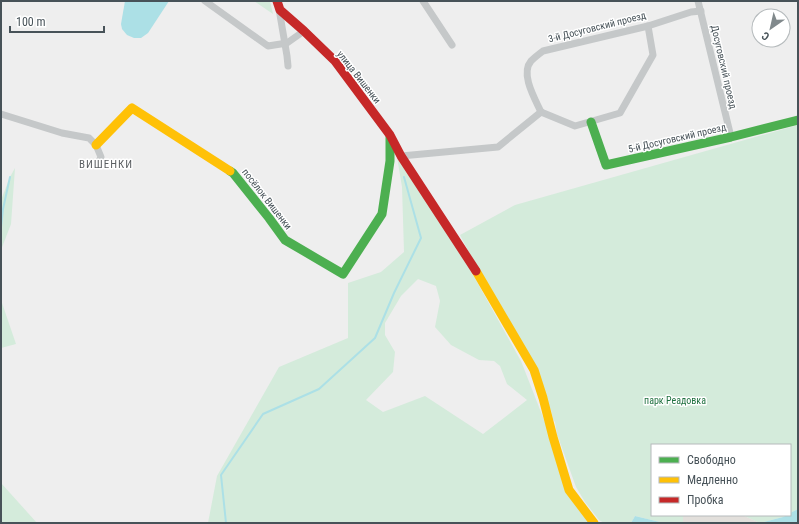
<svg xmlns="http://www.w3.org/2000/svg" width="799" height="524" font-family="'Roboto Condensed',sans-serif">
  <rect width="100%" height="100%" fill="#eee"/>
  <g fill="#d4ebdb" fill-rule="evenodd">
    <path d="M 254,1 L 270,1 L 273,14 Z"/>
    <path d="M 798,125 L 798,509 L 790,513 L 790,445 L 652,445 L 652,515 L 687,515 L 683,516 L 683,523 L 664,523 L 635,516 L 631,523 L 604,523 L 599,520 L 585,502 L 576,487 L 557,434 L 555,422 L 553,419 L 551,410 L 460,235 L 515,205 Z"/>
    <path d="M 397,157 L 467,264 L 521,361 L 548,430 L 568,491 L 591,523 L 208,523 L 217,476 L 279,367 L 348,338 L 348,283 L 381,272 L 404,252 L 402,187 ZM 418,279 L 436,286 L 440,301 L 435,327 L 451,345 L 479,360 L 494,361 L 500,366 L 507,384 L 527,400 L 483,434 L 425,396 L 383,412 L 366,400 L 393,372 L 395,352 L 385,335 L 385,323 L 401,296 Z"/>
    <path d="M 15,168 L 11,224 L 1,250 L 1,200 L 10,177 Z"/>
    <path d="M 1,300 L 16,344 L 1,348 Z"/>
    <path d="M 1,483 L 37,523 L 1,523 Z"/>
    <path d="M 742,515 L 787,515 L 783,517 L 760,523 Z"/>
  </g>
  <path fill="#e2dfdb" d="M 687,515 L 742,515 L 760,523 L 683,523 L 683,516 Z"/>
  <g fill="#ace0e6">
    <path d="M 125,1 L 169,1 L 148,33 L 141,38 L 134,38 L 127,35 L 122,29 L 121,24 Z"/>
    <path d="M 798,509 L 798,523 L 760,523 L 783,517 L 787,515 L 790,515 L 790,513 Z"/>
    <path d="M 635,516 L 664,523 L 631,523 Z"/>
  </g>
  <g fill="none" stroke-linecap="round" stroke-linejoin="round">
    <g stroke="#ace0e6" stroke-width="2">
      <path d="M 1,227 L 3,209 L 10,177"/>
      <path d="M 226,523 L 221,475 L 263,414 L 319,389 L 375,338 L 394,293 L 421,238 L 404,177"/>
    </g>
    <g stroke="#c5c8c9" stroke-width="7">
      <path d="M 205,1 L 268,46 L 287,43 L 304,31"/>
      <path d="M 423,1 L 452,45"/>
      <path d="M 698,1 L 731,137"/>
      <path d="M 279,9 L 287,56 L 288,66"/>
      <path d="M 541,112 C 535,99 520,74 531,61 C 535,57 539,54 543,51 L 648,26 L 691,12 L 701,11"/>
      <path d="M 541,112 L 575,126 L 620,113 L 653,55 L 648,26"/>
      <path d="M 1,114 L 62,133 L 89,138 L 96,145 L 101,157 L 100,159"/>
      <path d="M 401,156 L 498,147 L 541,112"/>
    </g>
    <g stroke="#4caf50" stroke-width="9">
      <path d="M 591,122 L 606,165 L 731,137 L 798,120"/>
      <path d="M 230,171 L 233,173 L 269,218 L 285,240 L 343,274 L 382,214 L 390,161 L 390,137"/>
    </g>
    <g stroke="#ffc107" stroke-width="9">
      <path d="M 96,145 L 132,108 L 230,171"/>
      <path d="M 476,271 L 534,370 L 543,398 L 553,437 L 569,490 L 594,523"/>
    </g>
    <path stroke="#c62828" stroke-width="9" d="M 277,1 L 280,10 L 304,31 L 335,61 L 390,135 L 401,156 L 476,271"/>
  </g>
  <g text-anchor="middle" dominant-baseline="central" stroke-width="3" stroke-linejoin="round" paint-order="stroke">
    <g font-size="10" fill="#475258" stroke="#fff">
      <text transform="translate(597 27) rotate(-14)">3-й Досуговский проезд</text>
      <text transform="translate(724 67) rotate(77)">Досуговский проезд</text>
      <text transform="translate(359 77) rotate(52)">улица Вишенки</text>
      <text transform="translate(677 138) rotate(-13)">5-й Досуговский проезд</text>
      <text transform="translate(267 199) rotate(52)">посёлок Вишенки</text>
    </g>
    <g font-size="10" fill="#207140" stroke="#fff">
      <text x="675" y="400">парк Реадовка</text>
    </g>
    <g font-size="11" letter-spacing="1" fill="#5a5e61" stroke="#fff">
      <text x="106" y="164">ВИШЕНКИ</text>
    </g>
  </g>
  <rect width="799" height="524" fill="none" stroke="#475258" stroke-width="4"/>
  <rect x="651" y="444" width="140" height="72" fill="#ffffff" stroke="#b5babc"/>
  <rect x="659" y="457" width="20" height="6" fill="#4caf50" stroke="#b5babc"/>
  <text x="687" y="464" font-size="12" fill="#475258">Свободно</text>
  <rect x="659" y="477" width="20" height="6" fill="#ffc107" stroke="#b5babc"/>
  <text x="687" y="484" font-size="12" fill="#475258">Медленно</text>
  <rect x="659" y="497" width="20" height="6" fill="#c62828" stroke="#b5babc"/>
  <text x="687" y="504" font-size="12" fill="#475258">Пробка</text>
  <g transform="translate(771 28) rotate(214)"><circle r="19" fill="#ffffff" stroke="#b5babc"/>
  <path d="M0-3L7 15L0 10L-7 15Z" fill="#81898c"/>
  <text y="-6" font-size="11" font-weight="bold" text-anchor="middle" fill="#475258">С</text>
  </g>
  <path d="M10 26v6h94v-6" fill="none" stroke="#475258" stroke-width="2"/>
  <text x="16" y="26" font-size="12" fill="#475258" stroke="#ffffff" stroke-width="3" paint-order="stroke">100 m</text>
</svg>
